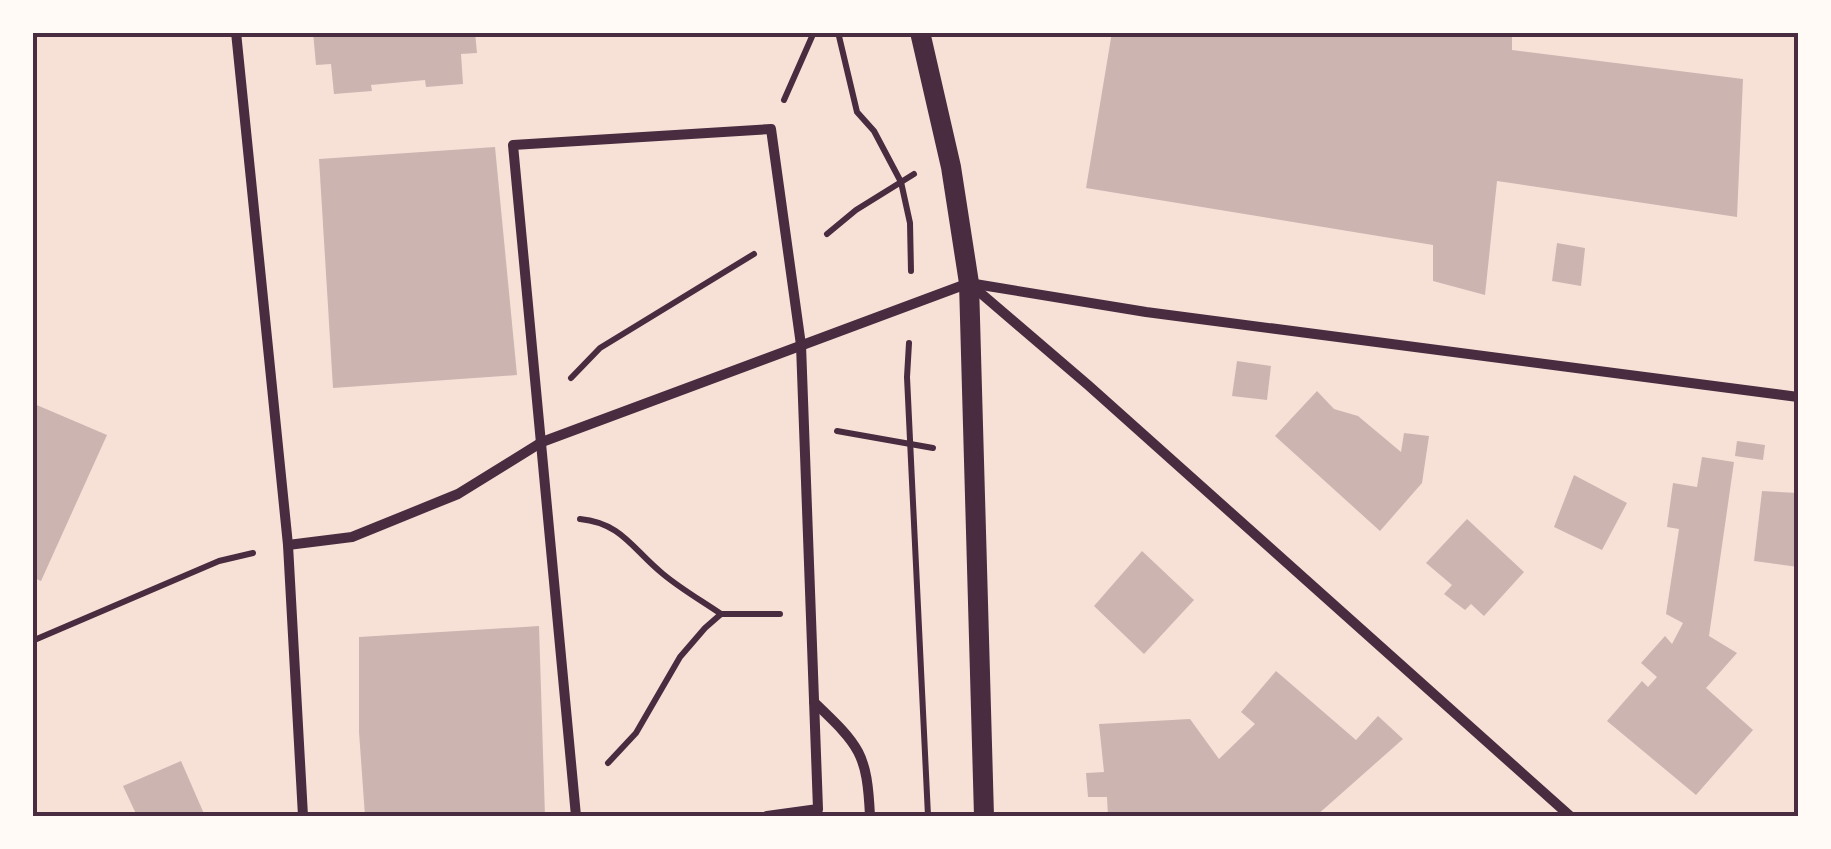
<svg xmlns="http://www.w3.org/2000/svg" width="1831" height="849" font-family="Rubik,sans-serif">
  <rect width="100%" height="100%" fill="#f7e1d7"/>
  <g fill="#ccb4b1">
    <path d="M 313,32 L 475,32 L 477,53 L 461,54 L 463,84 L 426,87 L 425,80 L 371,85 L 372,91 L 334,94 L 331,64 L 316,65 Z"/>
    <path d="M 1112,32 L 1512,32 L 1512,50 L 1743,79 L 1737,217 L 1497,181 L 1485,295 L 1433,281 L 1433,245 L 1086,188 Z"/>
    <path d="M 495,147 L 517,375 L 333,388 L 319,159 Z"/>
    <path d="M 1557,243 L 1585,248 L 1581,286 L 1552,281 Z"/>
    <path d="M 1237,361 L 1271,366 L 1267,400 L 1232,396 Z"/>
    <path d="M 1317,391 L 1334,409 L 1358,416 L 1401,452 L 1404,433 L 1429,436 L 1422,483 L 1380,531 L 1275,436 Z"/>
    <path d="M 32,403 L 107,435 L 41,581 L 32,577 Z"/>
    <path d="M 1737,441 L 1765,445 L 1763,460 L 1735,456 Z"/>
    <path d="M 1702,457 L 1734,462 L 1709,636 L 1737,653 L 1706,688 L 1753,730 L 1696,795 L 1607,721 L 1642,681 L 1648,687 L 1657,677 L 1641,663 L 1665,636 L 1672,644 L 1683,623 L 1666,614 L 1679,529 L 1667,527 L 1673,483 L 1697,487 Z"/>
    <path d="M 1574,475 L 1627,503 L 1602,550 L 1554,527 Z"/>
    <path d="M 1762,491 L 1798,493 L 1798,567 L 1754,561 Z"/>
    <path d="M 1467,519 L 1524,572 L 1484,616 L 1471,604 L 1465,610 L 1444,594 L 1452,585 L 1426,563 Z"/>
    <path d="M 1142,551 L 1194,600 L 1144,654 L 1094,606 Z"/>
    <path d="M 539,626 L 545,816 L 365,816 L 359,732 L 359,637 Z"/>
    <path d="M 1276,671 L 1356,740 L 1378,716 L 1403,739 L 1316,816 L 1108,816 L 1107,797 L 1088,797 L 1086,773 L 1104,772 L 1099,724 L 1190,719 L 1219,759 L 1255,724 L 1241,712 Z"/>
    <path d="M 181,761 L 205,816 L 137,816 L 123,786 Z"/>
  </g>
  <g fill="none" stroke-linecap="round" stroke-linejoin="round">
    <g stroke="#4a2c40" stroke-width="6">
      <path d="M 838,32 L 857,112 L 874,131 L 901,182 L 910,223 L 911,271"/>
      <path d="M 784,100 L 814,32"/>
      <path d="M 827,234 L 856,210 L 914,174"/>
      <path d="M 909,343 L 907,377 L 928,816"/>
      <path d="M 571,378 L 600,348 L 754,254"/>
      <path d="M 837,431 L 933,448"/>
      <path d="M 580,519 C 622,523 633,550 663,574 C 681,589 702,601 721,614"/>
      <path d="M 32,641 L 219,561 L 253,553"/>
      <path d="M 608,763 L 636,733 L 680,657 L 705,628 L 721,614 L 780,614"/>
    </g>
    <g stroke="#4a2c40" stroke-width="10">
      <path d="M 236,32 L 288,545 L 303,816"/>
      <path d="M 970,284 L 1088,385 L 1570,816"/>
      <path d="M 288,545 L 352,537 L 458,494 L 542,442 L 969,283 L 1146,312 L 1798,397"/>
      <path d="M 814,702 C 860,746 867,753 870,816"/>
      <path d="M 576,816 L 513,145 L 771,129 L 801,345 L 818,809 L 767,816"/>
    </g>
    <path stroke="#4a2c40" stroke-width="20" d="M 920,32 L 951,167 L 969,283 L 984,816"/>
  </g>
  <rect width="1831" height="849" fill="none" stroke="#fffaf5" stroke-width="70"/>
  <rect x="35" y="35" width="1761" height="779" fill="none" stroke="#4a2c40" stroke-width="4"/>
</svg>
